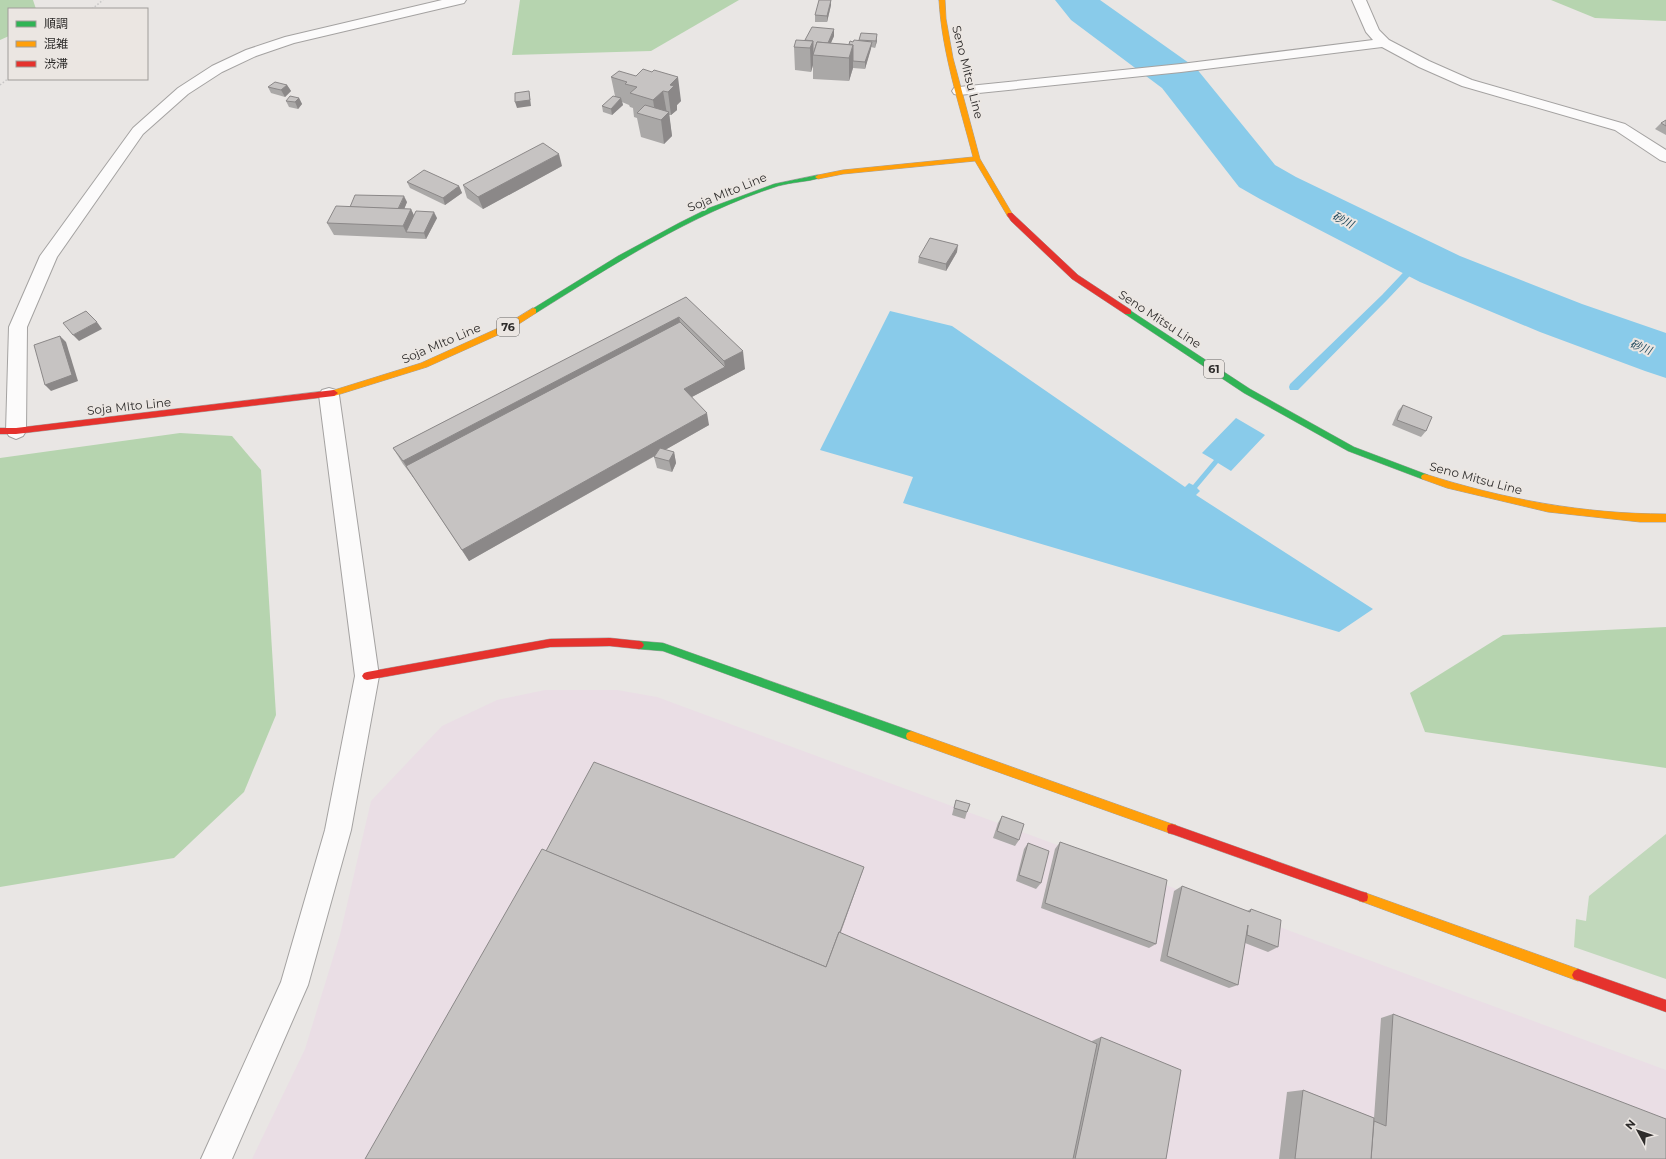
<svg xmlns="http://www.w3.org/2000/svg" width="1666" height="1159" font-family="Montserrat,'Noto Sans JP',sans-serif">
  <rect width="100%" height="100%" fill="#e9e6e4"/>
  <path fill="#eadee5" d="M 545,690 L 617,690 L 657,697 L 1666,1070 L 1666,1159 L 252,1159 L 305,1049 L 340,935 L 371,801 L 442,726 L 497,700 Z"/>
  <path fill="#c1d8bb" d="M 1666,834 L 1666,979 L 1574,947 L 1576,919 L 1586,921 L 1589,896 Z"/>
  <g fill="#b6d4af">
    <path d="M 0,0 L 33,0 L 36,9 L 9,9 L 9,36 L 0,40 Z"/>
    <path d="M 520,0 L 739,0 L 651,51 L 512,55 Z"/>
    <path d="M 1551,0 L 1666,0 L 1666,21 L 1595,18 Z"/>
    <path d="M 180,433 L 232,436 L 261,470 L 276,715 L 244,792 L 174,858 L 0,887 L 0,458 Z"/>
    <path d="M 1666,627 L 1666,768 L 1425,732 L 1410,693 L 1503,635 Z"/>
  </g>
  <path fill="#89cbea" d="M 890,311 L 952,326 L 1185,487 L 1189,483 L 1193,485 L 1214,460 L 1202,453 L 1236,418 L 1265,435 L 1231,471 L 1218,463 L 1197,488 L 1200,491 L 1196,495 L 1373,609 L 1339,632 L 903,503 L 913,477 L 820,450 Z"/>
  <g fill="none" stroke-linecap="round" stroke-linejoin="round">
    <path fill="#89cbea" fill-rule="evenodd" d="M 1420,257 L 1423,258 L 1425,260 L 1423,262 L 1388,299 L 1298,390 L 1290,390 L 1289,387 L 1290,384 L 1382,295 L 1417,258 Z"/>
    <path fill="#89cbea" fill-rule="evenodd" d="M 1055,0 L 1100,0 L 1196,68 L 1275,165 L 1296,177 L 1460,256 L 1582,304 L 1666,333 L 1666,378 L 1645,371 L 1540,332 L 1420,282 L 1260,199 L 1239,187 L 1162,88 L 1071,20 Z"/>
    <g stroke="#a4a2a1" stroke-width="2">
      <g id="street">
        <path d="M 442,0 L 466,0 L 464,3 L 294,43 L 256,56 L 222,72 L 188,94 L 143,134 L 57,257 L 27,327 L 26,431 L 23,436 L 16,439 L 9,436 L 6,431 L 9,327 L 40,256 L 133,128 L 178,88 L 212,66 L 246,50 L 285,37 Z"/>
        <path d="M 1352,0 L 1366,0 L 1379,30 L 1389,40 L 1429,61 L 1472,80 L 1625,124 L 1666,150 L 1666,162 L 1660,160 L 1615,130 L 1462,86 L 1419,67 L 1382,47 L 1181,72 L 959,95 L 954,94 L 952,91 L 954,88 L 959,87 L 1181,64 L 1373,40 L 1366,32 Z"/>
        <path d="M 329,388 L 336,390 L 339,395 L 379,676 L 351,830 L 308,985 L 232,1159 L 201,1159 L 281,982 L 325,830 L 355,676 L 319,395 L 322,390 Z"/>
      </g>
    </g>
    <g stroke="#a4a2a1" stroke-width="1">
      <g id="fast">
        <path d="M 818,175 L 820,176 L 820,178 C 807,182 792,182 778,186 C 691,214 613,265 536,313 L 533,314 L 529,311 L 618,256 L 679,223 L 709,208 L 774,184 Z"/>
        <path d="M 1128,309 L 1250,389 L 1354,447 L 1428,475 L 1429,477 L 1428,479 L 1422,479 L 1348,451 L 1244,393 L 1125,314 L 1124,312 Z"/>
        <path d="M 639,641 L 663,643 L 911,731 L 915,733 L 916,736 L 915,739 L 911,741 L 663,651 L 639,649 L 636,648 L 634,645 L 636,642 Z"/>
      </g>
    </g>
    <g stroke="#a4a2a1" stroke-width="1">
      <g id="slow">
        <path d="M 939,0 L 945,0 L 946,19 L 953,58 L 980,159 L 1013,215 L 1012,217 L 1008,217 L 975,161 L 843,174 L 818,179 L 815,177 L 818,175 L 843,170 L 973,157 C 960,106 942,54 939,0 Z"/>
        <path d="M 533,308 L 536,309 L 536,313 L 511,329 L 427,367 L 334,396 L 330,393 L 331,391 L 421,363 L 505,325 Z"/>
        <path d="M 1425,474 C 1503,499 1584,514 1666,514 L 1666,522 L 1640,522 L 1548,512 L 1447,488 L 1422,479 L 1421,477 L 1422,475 Z"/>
        <path d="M 911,731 L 1172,824 L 1176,825 L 1177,829 L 1176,833 L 1172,834 L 911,741 L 907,739 L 906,736 L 907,733 Z"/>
        <path d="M 1363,892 L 1578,969 L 1582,971 L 1584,975 L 1582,979 L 1578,981 L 1363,902 L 1359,901 L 1358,897 L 1359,893 Z"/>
      </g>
    </g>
    <g stroke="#a4a2a1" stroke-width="1">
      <g id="jam">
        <path d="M 1008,213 L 1012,213 L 1078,275 L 1131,310 L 1131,314 L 1125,314 L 1072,279 L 1011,221 L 1007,215 Z"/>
        <path d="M 334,390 L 338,393 L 334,396 L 16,434 L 0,434 L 0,428 L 16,428 Z"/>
        <path d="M 610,638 L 639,641 L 642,642 L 644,645 L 642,648 L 639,649 L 610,646 L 550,647 L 367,680 L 364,679 L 362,676 L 364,673 L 367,672 L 550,639 Z"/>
        <path d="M 1172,824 L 1363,892 L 1367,893 L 1368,897 L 1367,901 L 1363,902 L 1172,834 L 1168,833 L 1167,829 L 1168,825 Z"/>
        <path d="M 1578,969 L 1666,1000 L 1666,1012 L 1574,979 L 1572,975 L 1574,971 Z"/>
      </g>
    </g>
    <g stroke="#c8c7c7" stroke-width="1.5" stroke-dasharray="1.5 2" stroke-linecap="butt">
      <path d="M 92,9 L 103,0"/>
      <path d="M 0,85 L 9,78"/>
    </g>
    <use href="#street" fill="#fcfbfb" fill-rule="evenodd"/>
    <use href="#fast" fill="#30b455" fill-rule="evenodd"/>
    <use href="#slow" fill="#ff9f0a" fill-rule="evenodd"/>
    <use href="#jam" fill="#e5322d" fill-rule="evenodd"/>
  </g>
  <g fill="#aaa8a7">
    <path d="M 831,5 L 827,22 L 815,22 L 815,15 Z"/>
    <path d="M 834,36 L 831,43 L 849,44 L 853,42 L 859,41 L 859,40 L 877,41 L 875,48 L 871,47 L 865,69 L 853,68 L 849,81 L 813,79 L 813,65 L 811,72 L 795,70 L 794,47 Z"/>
    <path d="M 643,69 L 681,101 L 677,105 L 677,110 L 671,115 L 669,115 L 672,136 L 664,144 L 641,137 L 637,118 L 634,117 L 633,108 L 630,107 L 629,105 L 622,102 L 623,105 L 612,115 L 603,112 L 602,106 L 615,96 L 611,77 L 636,76 Z"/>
    <path d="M 287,85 L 291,91 L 285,97 L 271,93 L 268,87 Z"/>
    <path d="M 299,98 L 302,104 L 298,109 L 289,107 L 286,101 Z"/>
    <path d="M 1666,120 L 1666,135 L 1655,129 L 1661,123 Z"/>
    <path d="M 562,166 L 483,209 L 467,198 L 463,185 Z"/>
    <path d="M 407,182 L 459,186 L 462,193 L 445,205 L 410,188 Z"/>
    <path d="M 407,202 L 404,209 L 411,209 L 414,216 L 437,218 L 426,239 L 334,235 L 327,223 Z"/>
    <path d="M 957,252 L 946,271 L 918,263 L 919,257 Z"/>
    <path d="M 686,297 L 745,369 L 692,397 L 709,425 L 665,450 L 674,452 L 676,463 L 672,472 L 657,468 L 654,457 L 655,456 L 469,561 L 413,477 L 403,464 L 393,448 Z"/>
    <path d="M 1403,405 L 1426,431 L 1421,437 L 1392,425 L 1398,411 Z"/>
    <path d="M 956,800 L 967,812 L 965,819 L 952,815 L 954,807 Z"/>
    <path d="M 1002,816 L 1019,840 L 1015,846 L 993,838 L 998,823 Z"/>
    <path d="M 1060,842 L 1156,944 L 1149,948 L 1041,908 L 1055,849 Z"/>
    <path d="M 1028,843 L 1041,883 L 1036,889 L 1016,881 L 1024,849 Z"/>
    <path d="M 863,870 L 840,933 L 1092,1042 L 1092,1041 L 1101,1037 L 1166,1159 L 365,1159 Z"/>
    <path d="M 1182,886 L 1247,911 L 1251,909 L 1278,947 L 1268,952 L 1245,943 L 1238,985 L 1229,988 L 1160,961 L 1174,891 Z"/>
    <path d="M 1393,1014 L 1666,1159 L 1279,1159 L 1287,1092 L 1303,1090 L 1374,1118 L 1381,1018 Z"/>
  </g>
  <g fill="#8b8888">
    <path d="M 831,0 L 831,5 L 827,22 L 827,16 Z"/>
    <path d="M 834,29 L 834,36 L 825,56 L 822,56 Z"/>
    <path d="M 877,34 L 877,41 L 875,48 Z"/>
    <path d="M 813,41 L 813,65 L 811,72 L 810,48 Z"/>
    <path d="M 872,42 L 871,49 L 865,69 L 865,62 Z"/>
    <path d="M 853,45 L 853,68 L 849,81 L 849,58 Z"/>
    <path d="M 678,77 L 681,101 L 677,105 L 677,110 L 671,115 L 668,92 L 670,85 Z"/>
    <path d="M 287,85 L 291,91 L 285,97 L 281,90 Z"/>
    <path d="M 529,91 L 530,98 L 531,106 L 517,108 L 515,102 Z"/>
    <path d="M 663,91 L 667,114 L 656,119 L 653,100 Z"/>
    <path d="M 299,98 L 302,104 L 298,109 L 295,102 Z"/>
    <path d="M 621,98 L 623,105 L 612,115 L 611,109 Z"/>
    <path d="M 669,112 L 672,136 L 664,144 L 661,120 Z"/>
    <path d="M 559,154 L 562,166 L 483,209 L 478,197 Z"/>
    <path d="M 459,186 L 462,193 L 445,205 L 443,198 Z"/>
    <path d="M 404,196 L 407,202 L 401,217 L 398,210 Z"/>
    <path d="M 411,209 L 417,222 L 406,232 L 403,226 Z"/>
    <path d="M 434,212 L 437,218 L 426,239 L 424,233 Z"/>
    <path d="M 958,245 L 957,252 L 946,271 L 946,264 Z"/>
    <path d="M 679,317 L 683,335 L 413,477 L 403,461 Z"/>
    <path d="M 97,322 L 102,329 L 79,341 L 73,335 Z"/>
    <path d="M 60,336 L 66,342 L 78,381 L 51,391 L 45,385 Z"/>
    <path d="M 743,351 L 745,369 L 686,400 L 684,389 L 725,367 L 724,361 Z"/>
    <path d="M 707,413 L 709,425 L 469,561 L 462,550 Z"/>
    <path d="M 674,452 L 676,463 L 672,472 L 669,461 Z"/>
    <path d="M 864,867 L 863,870 L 827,971 L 827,969 Z"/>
  </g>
  <g fill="#c6c3c2" stroke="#8b8888">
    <path d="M 819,0 L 831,0 L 827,16 L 815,15 Z"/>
    <path d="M 812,27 L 834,29 L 828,43 L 817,42 L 813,55 L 813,41 L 805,40 Z"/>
    <path d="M 861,33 L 877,34 L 876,41 L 859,40 Z"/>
    <path d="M 796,40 L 813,41 L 810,48 L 794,47 Z"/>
    <path d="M 854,40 L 872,42 L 865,62 L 853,61 L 853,45 L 849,44 L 850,41 L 853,42 Z"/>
    <path d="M 817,42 L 853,45 L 849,58 L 813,55 Z"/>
    <path d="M 643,69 L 652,72 L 654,70 L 678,77 L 670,85 L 674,86 L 668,92 L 663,91 L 653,100 L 630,93 L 637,87 L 625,84 L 627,82 L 611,77 L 619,71 L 636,76 Z"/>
    <path d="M 275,82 L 287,85 L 281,90 L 268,87 Z"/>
    <path d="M 529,91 L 530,100 L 515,102 L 515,93 Z"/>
    <path d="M 290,96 L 299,98 L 295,102 L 286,101 Z"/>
    <path d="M 613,96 L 621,98 L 611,109 L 602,106 Z"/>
    <path d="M 645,105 L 669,112 L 661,120 L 637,113 Z"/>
    <path d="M 1666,120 L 1666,126 L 1661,123 Z"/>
    <path d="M 543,143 L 559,154 L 478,197 L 463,185 Z"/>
    <path d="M 424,170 L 459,186 L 443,198 L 407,182 Z"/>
    <path d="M 355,195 L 404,196 L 398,209 L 350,207 Z"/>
    <path d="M 336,206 L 411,209 L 403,226 L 327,223 Z"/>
    <path d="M 416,211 L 434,212 L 424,233 L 406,232 Z"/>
    <path d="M 930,238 L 958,245 L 946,264 L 919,257 Z"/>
    <path d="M 686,297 L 743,351 L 724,361 L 679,317 L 403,461 L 393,448 Z"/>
    <path d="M 86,311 L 97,322 L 73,335 L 63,323 Z"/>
    <path d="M 680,322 L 725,367 L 684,389 L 707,413 L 462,550 L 406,466 Z"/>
    <path d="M 60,336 L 72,375 L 45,385 L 34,345 Z"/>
    <path d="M 1403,405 L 1432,417 L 1426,431 L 1397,420 Z"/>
    <path d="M 660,448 L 674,452 L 669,461 L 654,457 Z"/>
    <path d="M 594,762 L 864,867 L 840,932 L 839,932 L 826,967 L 546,851 Z"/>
    <path d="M 956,800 L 970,804 L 967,812 L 954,808 Z"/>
    <path d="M 1002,816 L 1024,824 L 1019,840 L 997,831 Z"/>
    <path d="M 1060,842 L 1167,880 L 1156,944 L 1045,903 Z"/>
    <path d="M 1028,843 L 1049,851 L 1041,883 L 1019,875 Z"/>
    <path d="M 542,849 L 826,967 L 839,932 L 1097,1044 L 1073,1159 L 365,1159 Z"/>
    <path d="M 1182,886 L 1250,912 L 1251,909 L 1281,920 L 1278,947 L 1247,935 L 1248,925 L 1238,985 L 1167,956 Z"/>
    <path d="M 1393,1014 L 1666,1119 L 1666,1159 L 1371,1159 L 1374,1121 L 1386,1126 Z"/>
    <path d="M 1101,1037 L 1181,1070 L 1166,1159 L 1075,1159 Z"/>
    <path d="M 1303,1090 L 1374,1118 L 1371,1159 L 1295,1159 Z"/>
  </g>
  <g text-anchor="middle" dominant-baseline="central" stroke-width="4" stroke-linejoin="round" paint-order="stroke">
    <g font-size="11" font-style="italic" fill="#214a5d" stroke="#ebe6e2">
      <text transform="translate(1343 220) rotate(27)">砂川</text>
      <text transform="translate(1641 347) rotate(21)">砂川</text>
    </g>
    <g fill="#ebe6e2" stroke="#676462" stroke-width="1">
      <rect x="497" y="318" width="22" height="18" rx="3"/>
      <rect x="1204" y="360" width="20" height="18" rx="3"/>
    </g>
    <g font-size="11" font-weight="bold" fill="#2e2c2b">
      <text x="508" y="327">76</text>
      <text x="1214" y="369">61</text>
    </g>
    <g font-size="12" fill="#2e2c2b" stroke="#ebe6e2">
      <text transform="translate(968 72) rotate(76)">Seno Mitsu Line</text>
      <text transform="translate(727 192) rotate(-22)">Soja MIto Line</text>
      <text transform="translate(1160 319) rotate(33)">Seno Mitsu Line</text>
      <text transform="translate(441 343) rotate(-23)">Soja MIto Line</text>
      <text transform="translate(129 406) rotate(-6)">Soja MIto Line</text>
      <text transform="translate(1476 478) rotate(15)">Seno Mitsu Line</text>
    </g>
  </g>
  <rect x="8" y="8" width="140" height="72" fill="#ebe6e2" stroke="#9f9c99"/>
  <rect x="16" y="21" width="20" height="6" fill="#30b455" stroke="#9f9c99"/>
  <text x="44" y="28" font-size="12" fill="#2e2c2b">順調</text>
  <rect x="16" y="41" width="20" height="6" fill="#ff9f0a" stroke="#9f9c99"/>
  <text x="44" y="48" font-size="12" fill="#2e2c2b">混雑</text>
  <rect x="16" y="61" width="20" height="6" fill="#e5322d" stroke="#9f9c99"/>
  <text x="44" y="68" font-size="12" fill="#2e2c2b">渋滞</text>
  <g transform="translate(1638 1131) rotate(310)" stroke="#ebe6e2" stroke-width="3" paint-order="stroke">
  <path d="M0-3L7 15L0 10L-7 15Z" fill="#2e2c2b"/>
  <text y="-6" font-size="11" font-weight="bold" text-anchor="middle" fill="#2e2c2b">N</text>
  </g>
</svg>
